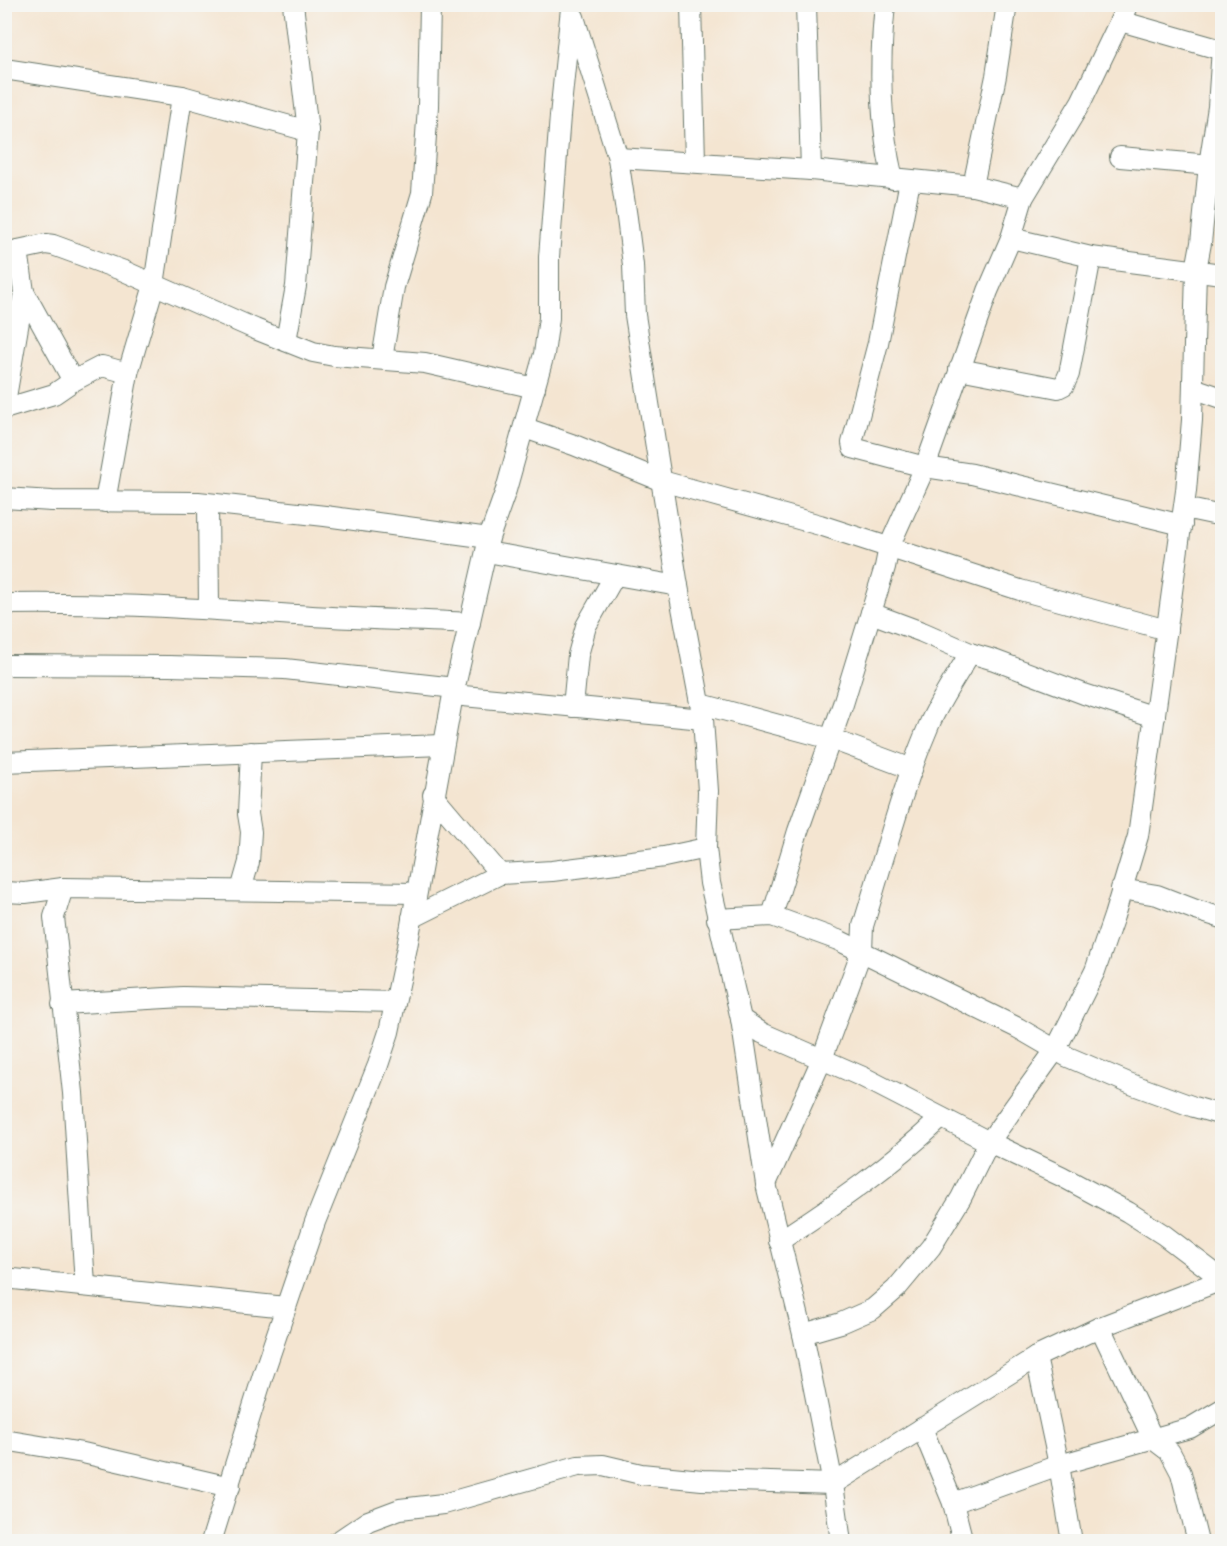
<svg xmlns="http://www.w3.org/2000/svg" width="1227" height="1546" font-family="Cardo,serif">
  <rect width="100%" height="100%" fill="#f6f6f2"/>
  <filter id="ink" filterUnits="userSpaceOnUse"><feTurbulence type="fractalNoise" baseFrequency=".0167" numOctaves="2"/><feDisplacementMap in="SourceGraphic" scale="12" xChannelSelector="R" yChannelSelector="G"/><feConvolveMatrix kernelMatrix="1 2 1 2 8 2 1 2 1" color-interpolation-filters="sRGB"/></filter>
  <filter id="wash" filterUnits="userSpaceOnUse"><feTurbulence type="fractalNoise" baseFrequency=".008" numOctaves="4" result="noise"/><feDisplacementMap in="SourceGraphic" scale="24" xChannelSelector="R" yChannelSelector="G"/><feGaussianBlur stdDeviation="1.35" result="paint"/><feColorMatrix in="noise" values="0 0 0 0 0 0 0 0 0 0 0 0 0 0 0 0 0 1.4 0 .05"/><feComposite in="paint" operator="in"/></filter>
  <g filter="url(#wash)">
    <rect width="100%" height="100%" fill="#f4e5d1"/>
  </g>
  <g filter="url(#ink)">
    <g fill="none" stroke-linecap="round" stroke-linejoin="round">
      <g stroke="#6a786b" stroke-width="22">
        <g id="minor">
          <path d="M 691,4 L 695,162"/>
          <path d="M 806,4 L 811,170"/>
          <path d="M 885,4 C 879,63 879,122 893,179"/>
          <path d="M 574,17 L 618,158 L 627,218 L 633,265 L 635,315 L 678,586 L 703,719 L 708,791 L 706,848 L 710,883 L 741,1019 L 766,1184 L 803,1334 L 833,1484 L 841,1542"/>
          <path d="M 1120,21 L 1222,50"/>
          <path d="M 4,69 L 182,96 L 308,131"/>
          <path d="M 1120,157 L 1222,166"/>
          <path d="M 618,158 L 811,170 L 973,186 L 1023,198 L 1081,102 L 1128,4"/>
          <path d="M 910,181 L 878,343 L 852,443 L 853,448 L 925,467 L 972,474 L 1182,525"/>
          <path d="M 973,186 L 996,76 L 1007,4"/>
          <path d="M 1011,238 L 1091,257 L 1222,274"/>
          <path d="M 4,253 L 46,244 L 53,245 L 124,271 L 255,329 L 313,352 L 334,356 L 425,363 L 535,388"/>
          <path d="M 24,292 L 73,381"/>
          <path d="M 286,341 L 296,286 L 308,131 L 293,4"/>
          <path d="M 382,359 L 394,287 L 422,193 L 428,106 L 430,4"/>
          <path d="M 959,369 L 1058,388 L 1064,385 L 1069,374 L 1091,257"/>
          <path d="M 1193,388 L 1222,398"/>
          <path d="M 4,409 L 24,292 L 18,250"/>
          <path d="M 4,409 L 54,394 L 73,381 L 102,366 L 128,373"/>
          <path d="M 525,428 L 574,445 L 662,481 L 820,525 L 1020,590 L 1167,630"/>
          <path d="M 4,498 L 52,501 L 198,502 L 325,516 L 489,538"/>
          <path d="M 105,502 L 128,373 L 154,285 L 182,96"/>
          <path d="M 208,504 L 209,608"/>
          <path d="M 1184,508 L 1222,516"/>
          <path d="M 487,552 L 678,586"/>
          <path d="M 4,604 C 102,602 199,609 296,615 C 354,619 412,620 470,623"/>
          <path d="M 871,613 L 922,632 L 970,653 L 994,660 L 1084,694 L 1155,717"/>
          <path d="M 4,665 L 169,666 L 285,669 L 455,688"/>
          <path d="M 453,695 L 703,719"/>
          <path d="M 701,704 L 831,739 L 912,769"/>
          <path d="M 573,707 L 578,655 L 586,626 L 615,575"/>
          <path d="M 4,762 L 442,745"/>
          <path d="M 433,795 L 500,874"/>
          <path d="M 63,888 L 54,917 L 73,1093 L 85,1285"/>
          <path d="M 1121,889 L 1157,895 L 1196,910 L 1222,918"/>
          <path d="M 241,890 L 249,862 L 251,832 L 248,814 L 251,752"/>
          <path d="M 4,892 L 25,893 L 63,888 L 416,893"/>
          <path d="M 772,916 L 798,831 L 843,704 L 885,567 L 889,547 L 925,467 L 988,291 L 1011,238 L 1023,198"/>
          <path d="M 412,918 L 500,874 L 552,871 L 664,857 L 706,848"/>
          <path d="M 717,919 L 772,916 L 838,940 L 1018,1028 L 1068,1057 L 1131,1084 L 1194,1107 L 1222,1115"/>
          <path d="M 62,1004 L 183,997 L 395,1002"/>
          <path d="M 741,1019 L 762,1033 L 863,1077 L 989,1142 L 1061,1176 L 1128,1212 L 1164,1235 L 1222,1279"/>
          <path d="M 766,1184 L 822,1059 L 862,950 L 863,926 C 884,859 901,790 929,725 C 940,700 956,677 970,653"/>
          <path d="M 779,1241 C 836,1204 892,1165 941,1118"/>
          <path d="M 4,1278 L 286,1307"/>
          <path d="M 1100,1327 L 1153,1439 L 1170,1452 L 1181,1473 L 1198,1542"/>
          <path d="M 803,1334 L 841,1323 L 873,1309 L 896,1289 L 931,1247 L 961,1198 L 989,1142 L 1056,1049 L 1095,971 L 1114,916 L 1138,836 L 1186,491 L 1192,420 L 1196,270 L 1201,243 L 1209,165 L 1218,107 L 1222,48"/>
          <path d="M 1036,1357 L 1059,1465 L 1072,1542"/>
          <path d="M 922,1428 L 953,1503 L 963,1542"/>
          <path d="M 4,1440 L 83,1453 L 230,1487"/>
          <path d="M 953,1503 L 1059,1465 L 1190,1428 L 1222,1409"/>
          <path d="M 211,1542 L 264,1372 L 315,1222 L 378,1065 L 389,1032 L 407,947 L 453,695 L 489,538 L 506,490 L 544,354 L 549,318 L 549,257 L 560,116 L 571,8"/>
          <path d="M 337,1542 L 368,1521 L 400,1509 L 443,1504 L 578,1466 L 603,1465 L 641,1474 L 702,1480 L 833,1484 L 1036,1357 L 1100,1327 L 1222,1280"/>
        </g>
      </g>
      <use href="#minor" stroke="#fff" stroke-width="20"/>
    </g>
  </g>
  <rect width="1227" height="1546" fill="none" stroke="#f6f6f2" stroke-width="24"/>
</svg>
